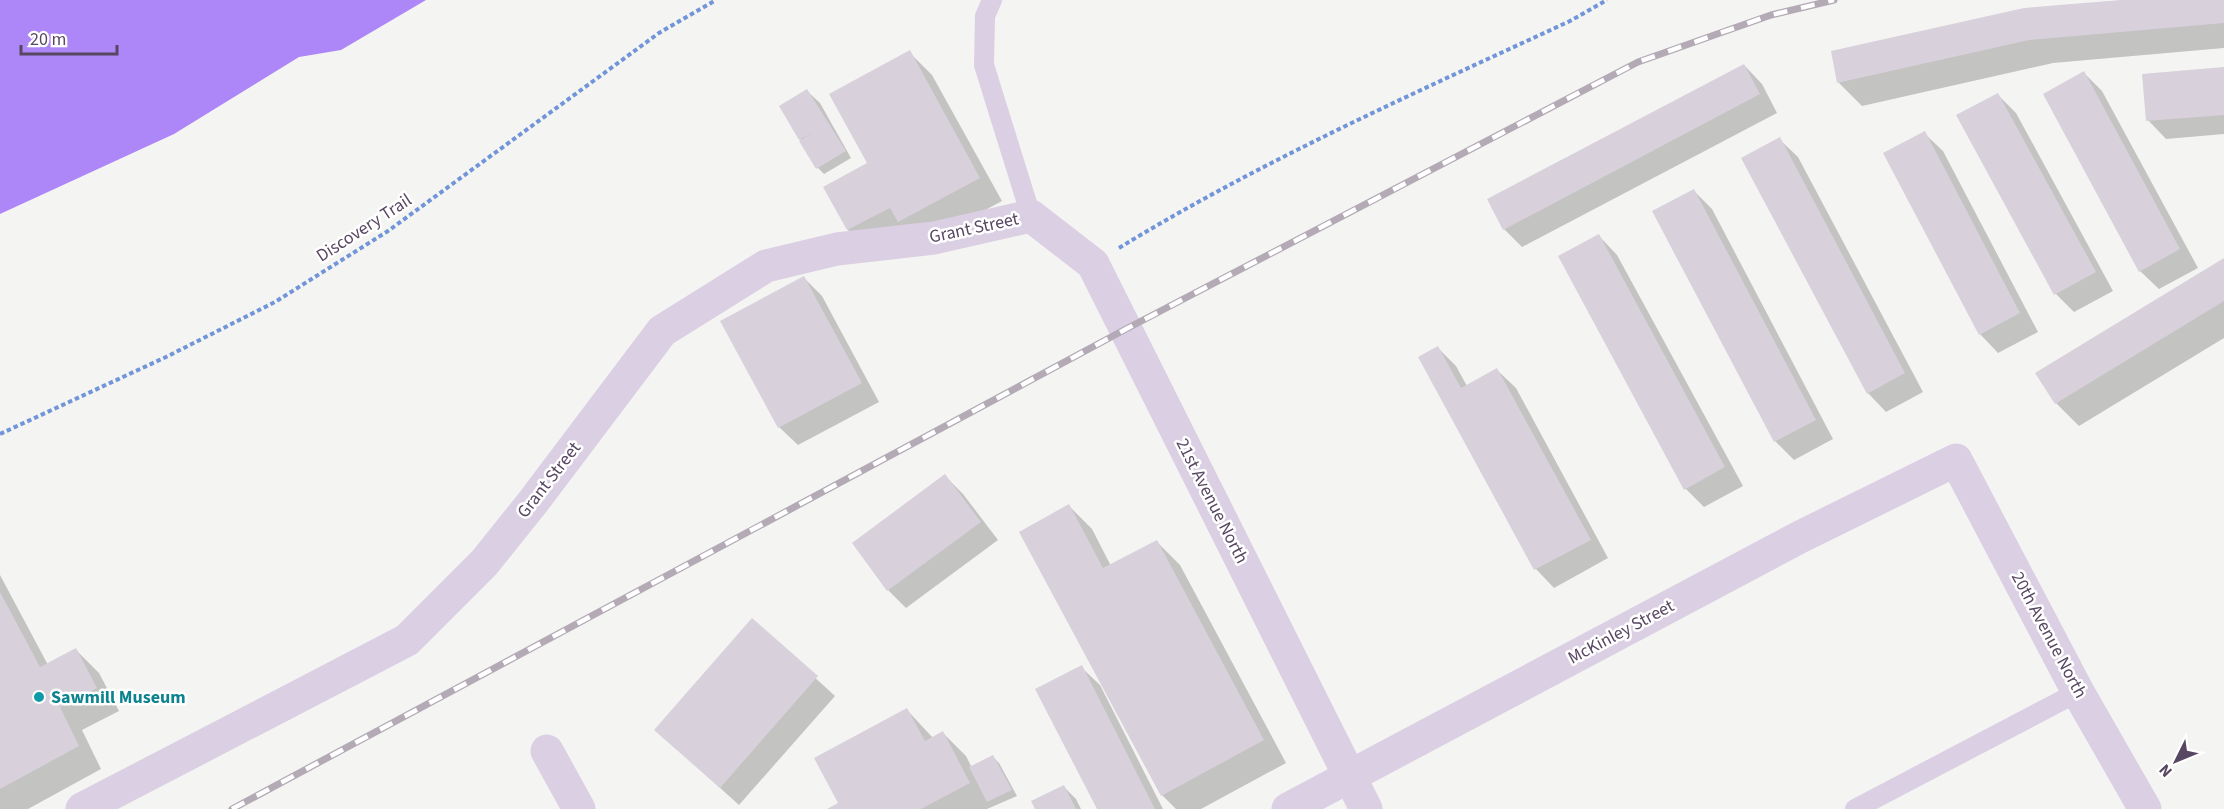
<svg xmlns="http://www.w3.org/2000/svg" width="2224" height="809" font-family="'Source Sans 3',sans-serif">
  <rect width="100%" height="100%" fill="#f4f4f2"/>
  <path fill="#ad86f7" d="M 0,0 L 426,0 L 341,50 L 299,57 L 174,134 L 0,214 Z"/>
  <g fill="#0003">
    <path d="M 2139,0 L 2224,0 L 2224,48 L 2053,63 L 1862,106 L 1839,83 L 1833,52 Z"/>
    <path d="M 909,52 L 932,75 L 1002,201 L 922,244 L 871,253 L 848,230 L 825,187 L 869,164 Z"/>
    <path d="M 1744,65 L 1762,84 L 1777,113 L 1522,247 L 1504,229 Z"/>
    <path d="M 2224,69 L 2224,134 L 2166,139 L 2148,120 Z"/>
    <path d="M 2084,73 L 2102,91 L 2198,268 L 2159,289 L 2140,271 Z"/>
    <path d="M 807,91 L 820,103 L 851,158 L 824,174 L 818,168 L 800,139 Z"/>
    <path d="M 1998,95 L 2016,113 L 2113,291 L 2074,312 L 2056,294 Z"/>
    <path d="M 1924,133 L 1943,151 L 2038,332 L 1998,353 L 1980,334 Z"/>
    <path d="M 1779,139 L 1798,157 L 1923,392 L 1886,412 L 1868,393 Z"/>
    <path d="M 1694,191 L 1712,209 L 1833,439 L 1794,460 L 1775,441 Z"/>
    <path d="M 1599,236 L 1617,255 L 1743,486 L 1704,507 L 1686,489 Z"/>
    <path d="M 2224,260 L 2224,338 L 2079,426 L 2056,403 Z"/>
    <path d="M 804,278 L 822,296 L 879,402 L 798,445 L 779,427 Z"/>
    <path d="M 1438,348 L 1456,366 L 1467,386 L 1497,370 L 1516,388 L 1608,558 L 1554,588 L 1536,569 L 1420,358 Z"/>
    <path d="M 945,476 L 963,494 L 998,540 L 906,608 L 888,590 Z"/>
    <path d="M 1069,506 L 1092,529 L 1111,566 L 1157,542 L 1180,565 L 1286,763 L 1201,809 L 1176,809 L 1162,795 Z"/>
    <path d="M 0,575 L 48,665 L 76,650 L 99,673 L 119,711 L 82,730 L 101,769 L 28,809 L 0,809 Z"/>
    <path d="M 752,620 L 835,696 L 739,805 L 656,730 Z"/>
    <path d="M 1081,667 L 1100,685 L 1163,809 L 1099,809 Z"/>
    <path d="M 907,710 L 933,738 L 943,733 L 966,756 L 972,768 L 993,757 L 999,763 L 1017,796 L 987,809 L 830,809 L 840,804 Z"/>
    <path d="M 1064,787 L 1076,799 L 1081,809 L 1037,809 Z"/>
  </g>
  <g fill="#d8d0db">
    <path d="M 2121,0 L 2224,0 L 2224,23 L 2029,40 L 1837,83 L 1831,51 L 2024,8 Z"/>
    <path d="M 910,50 L 980,178 L 898,222 L 890,208 L 847,230 L 823,187 L 867,163 L 829,94 Z"/>
    <path d="M 1744,64 L 1760,94 L 1503,230 L 1487,199 Z"/>
    <path d="M 2224,67 L 2224,115 L 2146,121 L 2142,74 Z"/>
    <path d="M 2084,71 L 2180,249 L 2139,272 L 2043,94 Z"/>
    <path d="M 807,89 L 846,151 L 816,169 L 799,141 L 814,132 L 799,140 L 779,106 Z"/>
    <path d="M 1998,93 L 2096,272 L 2054,295 L 1956,115 Z"/>
    <path d="M 1925,131 L 2020,313 L 1979,335 L 1883,153 Z"/>
    <path d="M 1780,137 L 1905,373 L 1867,394 L 1741,158 Z"/>
    <path d="M 1694,189 L 1816,420 L 1774,442 L 1652,211 Z"/>
    <path d="M 1599,234 L 1725,467 L 1684,490 L 1558,256 Z"/>
    <path d="M 2224,258 L 2224,301 L 2055,404 L 2035,373 Z"/>
    <path d="M 804,276 L 862,383 L 778,428 L 720,321 Z"/>
    <path d="M 1438,346 L 1461,388 L 1497,368 L 1591,540 L 1534,570 L 1418,357 Z"/>
    <path d="M 945,474 L 981,522 L 887,591 L 852,543 Z"/>
    <path d="M 1069,504 L 1103,568 L 1157,540 L 1264,740 L 1161,796 L 1019,532 Z"/>
    <path d="M 0,592 L 40,667 L 76,648 L 97,688 L 60,707 L 79,746 L 0,789 Z"/>
    <path d="M 752,618 L 818,676 L 720,788 L 654,730 Z"/>
    <path d="M 1082,665 L 1155,809 L 1097,809 L 1035,689 Z"/>
    <path d="M 907,708 L 925,741 L 943,731 L 970,783 L 921,809 L 827,809 L 838,803 L 814,758 Z"/>
    <path d="M 993,755 L 1012,790 L 987,802 L 969,767 Z"/>
    <path d="M 1064,785 L 1076,809 L 1035,809 L 1031,801 Z"/>
  </g>
  <g fill="none" stroke-linecap="round" stroke-linejoin="round">
    <g stroke="#7195d8" stroke-width="4" stroke-dasharray="4.5 3" stroke-linecap="butt">
      <path d="M 1119,248 C 1263,160 1417,92 1570,21 L 1607,0"/>
      <path d="M 0,434 L 166,357 L 275,302 L 388,231 L 659,33 L 716,0"/>
    </g>
    <g stroke="#dbcfe3" stroke-width="20">
      <path d="M 992,0 L 985,16 L 984,65 L 1031,216"/>
      <path d="M 1855,809 L 2078,692"/>
    </g>
    <g stroke="#dbcfe3" stroke-width="33">
      <path d="M 547,751 L 579,809"/>
      <path d="M 82,809 L 407,640 L 484,563 L 533,502 L 662,331 L 766,266 L 837,249 L 934,238 L 1031,216 L 1093,264 L 1366,809"/>
      <path d="M 1288,809 L 1800,537 L 1956,460 L 2078,692 L 2145,809"/>
    </g>
    <g stroke="#b3aab6" stroke-width="7">
      <path id="rail" d="M 232,809 L 1126,329 L 1638,62 L 1771,15 L 1834,0"/>
    </g>
    <use href="#rail" stroke="#fff" stroke-width="4.5" stroke-dasharray="14" stroke-linecap="butt"/>
  </g>
  <circle fill="#0f9aa8" stroke="#fff" stroke-width="2" cx="39" cy="697" r="6"/>
  <g text-anchor="middle" dominant-baseline="central" stroke-width="5" stroke-linejoin="round" paint-order="stroke">
    <g font-size="18" fill="#584762" stroke="#fff">
      <text transform="translate(364 228) rotate(-33)">Discovery Trail</text>
      <text transform="translate(974 228) rotate(-12)">Grant Street</text>
      <text transform="translate(549 480) rotate(-52)">Grant Street</text>
      <text transform="translate(1212 501) rotate(63)">21st Avenue North</text>
      <text transform="translate(1621 632) rotate(-28)">McKinley Street</text>
      <text transform="translate(2049 635) rotate(62)">20th Avenue North</text>
    </g>
    <g font-size="18" font-weight="bold" fill="#0d838f" stroke="#fff" text-anchor="start">
      <text x="51" y="697">Sawmill Museum</text>
    </g>
  </g>
  <g transform="translate(2176 761) rotate(227)" stroke="#ffffff" stroke-width="4.5" paint-order="stroke">
  <path d="M0-4.5L10 22L0 15L-10 22Z" fill="#584762"/>
  <text y="-9" font-size="16" font-weight="bold" text-anchor="middle" fill="#584762">N</text>
  </g>
  <path d="M21 45v9h96v-9" fill="none" stroke="#584762" stroke-width="3"/>
  <text x="30" y="45" font-size="18" fill="#584762" stroke="#ffffff" stroke-width="4.5" paint-order="stroke">20 m</text>
</svg>
